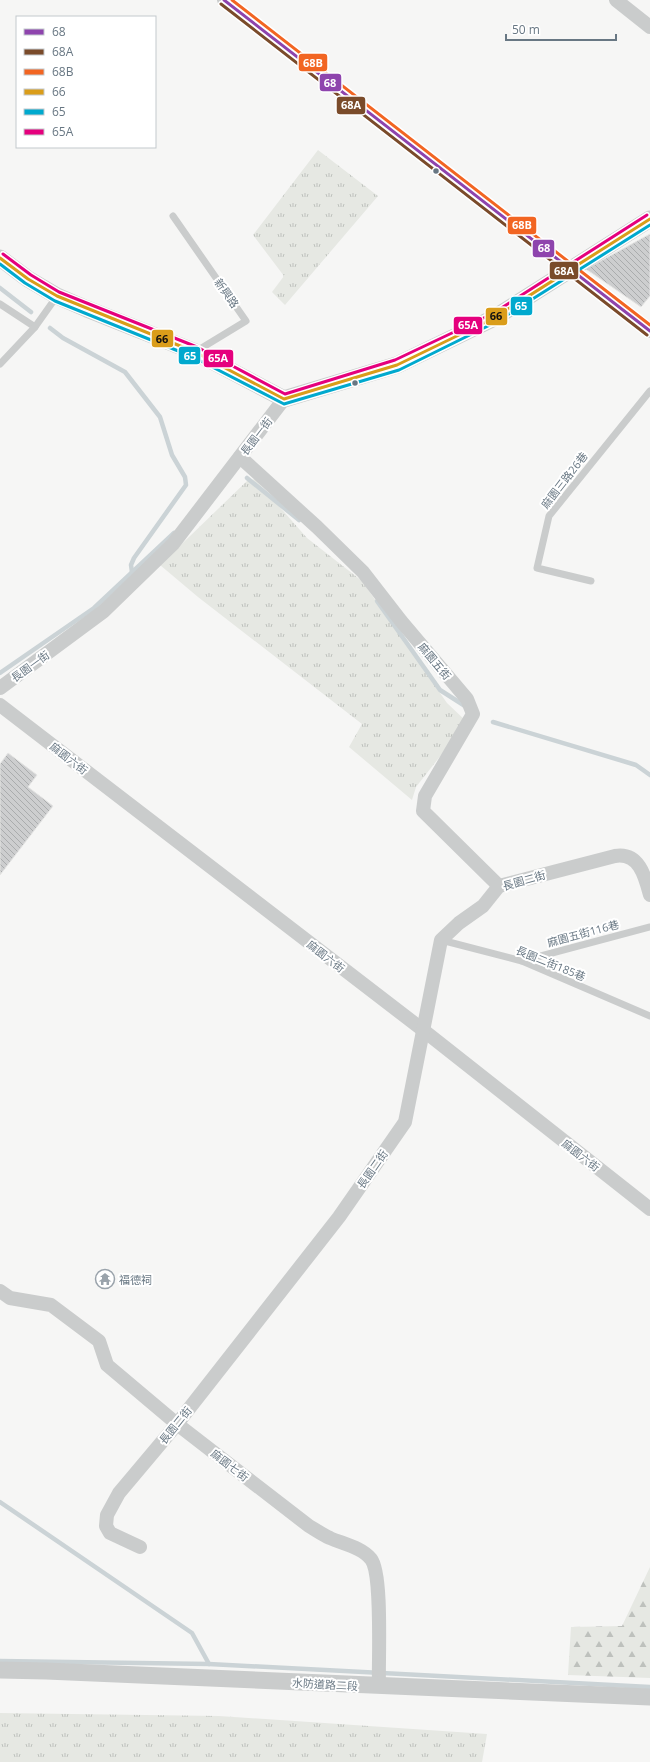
<svg xmlns="http://www.w3.org/2000/svg" width="650" height="1762" font-family="'Open Sans','Noto Sans TC',sans-serif">
  <defs>
    <pattern id="grass-tufts" width="24" height="20" patternUnits="userSpaceOnUse"><rect width="24" height="20" fill="#e6e8e3"/><path d="M3 7l-1-3M5 7V3M7 7l1-3M15 17l-1-3M17 17v-4M19 17l1-3" fill="none" stroke="#bec1bd"/></pattern>
    <pattern id="forest-firs" width="22" height="20" patternUnits="userSpaceOnUse"><rect width="22" height="20" fill="#e6e8e3"/><path d="M5 1l3.5 6h-7zM16 11l3.5 6h-7z" fill="#bec1bd"/></pattern>
    <pattern id="building-back-hatch" width="6" height="6" patternUnits="userSpaceOnUse"><rect width="6" height="6" fill="#cdcecf"/><path d="M-1 5l2 2M0 0l6 6M5-1l2 2" fill="none" stroke="#aaacad"/></pattern>
  </defs>
  <rect width="100%" height="100%" fill="#f6f6f5"/>
  <g fill="url(#grass-tufts)">
    <path d="M 318,150 L 378,196 L 285,305 L 272,292 L 284,276 L 253,235 Z"/>
    <path d="M 255,479 L 307,538 L 362,581 L 447,703 L 467,722 L 416,787 L 412,800 L 349,747 L 362,724 L 198,597 L 160,565 L 247,481 Z"/>
    <path d="M 0,1713 L 219,1716 L 487,1734 L 482,1762 L 0,1762 Z"/>
  </g>
  <path fill="url(#forest-firs)" d="M 650,1567 L 650,1678 L 568,1675 L 571,1627 L 622,1626 Z"/>
  <g fill="none" stroke-linecap="round" stroke-linejoin="round">
    <g stroke="#cbd3d6" stroke-width="4.5">
      <path d="M 0,288 L 31,312"/>
      <path d="M 50,328 L 63,338 L 125,372 L 160,417 L 172,455 L 185,477 L 186,485 L 134,558 L 131,565 L 132,572"/>
      <path d="M 247,478 L 299,520"/>
      <path d="M 377,601 L 440,690 L 465,706"/>
      <path d="M 0,673 L 94,608 L 174,533"/>
      <path d="M 493,722 L 636,765 L 650,775"/>
      <path d="M 0,1502 L 192,1633 L 209,1664"/>
      <path d="M 0,1661 L 209,1664 L 650,1687"/>
    </g>
  </g>
  <g fill="url(#building-back-hatch)" stroke="#e5e5e4">
    <path d="M 650,234 L 650,296 L 641,307 L 586,269 Z"/>
    <path d="M 8,753 L 37,775 L 28,787 L 53,806 L 0,875 L 0,764 Z"/>
    <path d="M 109,1272 L 110,1285 L 101,1286 L 100,1273 Z"/>
  </g>
  <g fill="none" stroke-linecap="round" stroke-linejoin="round">
    <g stroke="#cacccc" stroke-width="7">
      <path d="M 173,216 L 246,321 L 195,352"/>
      <path d="M 0,304 L 35,327"/>
      <path d="M 0,364 L 35,327 L 57,296"/>
      <path d="M 591,581 L 537,568 L 549,516 L 650,391"/>
      <path d="M 441,940 L 522,961 L 650,1016"/>
      <path d="M 522,961 L 650,927"/>
    </g>
    <g stroke="#cacccc" stroke-width="14">
      <path d="M 224,0 L 650,331"/>
      <path d="M 616,0 L 650,27"/>
      <path d="M 240,457 L 317,527 L 363,572 L 401,621 L 467,699 L 473,714 L 425,796 L 423,811 L 499,886"/>
      <path d="M 0,688 L 104,611 L 173,544 L 284,399"/>
      <path d="M 0,705 L 423,1030 L 650,1209"/>
      <path d="M 0,1291 L 10,1298 L 51,1305 L 99,1341 L 107,1365 L 177,1424 L 309,1526 C 316,1530 323,1535 330,1538 C 343,1544 361,1547 371,1559 C 383,1574 378,1663 379,1686"/>
      <path d="M 140,1547 L 110,1533 L 106,1526 L 107,1515 L 119,1493 L 177,1424 L 339,1217 L 405,1122 L 441,940 L 459,923 L 483,906 L 499,886 L 615,856 C 639,852 645,876 650,895"/>
    </g>
    <g stroke="#cacccc" stroke-width="17">
      <path d="M 0,258 L 28,279 L 57,296 L 87,309 L 195,352 L 284,399 L 397,365 L 494,318 L 650,219"/>
      <path d="M 0,1670 L 46,1671 L 650,1697"/>
    </g>
    <g stroke="#fff" stroke-width="6">
      <path id="bus-1" d="M 224,0 L 650,331"/>
    </g>
    <g stroke="#fff" stroke-width="6">
      <path id="bus-2" d="M 221,4 L 647,335"/>
    </g>
    <g stroke="#fff" stroke-width="6">
      <path id="bus-3" d="M 232,0 L 650,325"/>
    </g>
    <g stroke="#fff" stroke-width="6">
      <path id="bus-4" d="M 0,258 L 28,279 L 57,296 L 195,352 L 284,399 L 397,365 L 494,318 L 650,219"/>
    </g>
    <g stroke="#fff" stroke-width="6">
      <path id="bus-5" d="M 0,264 L 25,283 L 55,301 L 193,357 L 284,404 L 399,370 L 496,322 L 650,225"/>
    </g>
    <g stroke="#fff" stroke-width="6">
      <path id="bus-6" d="M 3,254 L 31,275 L 59,292 L 197,347 L 285,394 L 395,360 L 492,314 L 647,215"/>
    </g>
    <use href="#bus-1" stroke="#8e44ad" stroke-width="3"/>
    <use href="#bus-2" stroke="#7a4b2a" stroke-width="3"/>
    <use href="#bus-3" stroke="#f26522" stroke-width="3"/>
    <use href="#bus-4" stroke="#da9d1a" stroke-width="3"/>
    <use href="#bus-5" stroke="#00a9ce" stroke-width="3"/>
    <use href="#bus-6" stroke="#e5007d" stroke-width="3"/>
  </g>
  <defs>
    <g id="temple-ring" transform="scale(1)"><circle r="9.5" fill="#fff" stroke="#9aa3ab" stroke-width="1.5"/><path d="M0-6L5-2H3V0L6.5 2.5H4V6H1.5V3h-3V6H-4V2.5H-6.5L-3 0V-2H-5Z" fill="#9aa3ab"/></g>
  </defs>
  <g fill-rule="evenodd">
    <use href="#temple-ring" x="105" y="1279"/>
  </g>
  <g fill="#687783" stroke="#fff" stroke-width="1.5">
    <circle cx="436" cy="171" r="3.5"/>
    <circle cx="355" cy="383" r="3.5"/>
  </g>
  <g text-anchor="middle" dominant-baseline="central" stroke-width="4" stroke-linejoin="round" paint-order="stroke">
    <g font-size="11" fill="#687783" stroke="#fff">
      <text transform="translate(227 293) rotate(55)">新興路</text>
      <text transform="translate(256 436) rotate(-53)">長園一街</text>
      <text transform="translate(564 480) rotate(-52)">麻園三路26巷</text>
      <text transform="translate(435 661) rotate(50)">麻園五街</text>
      <text transform="translate(30 666) rotate(-36)">長園一街</text>
      <text transform="translate(69 758) rotate(38)">麻園六街</text>
      <text transform="translate(524 880) rotate(-16)">長園二街</text>
      <text transform="translate(583 933) rotate(-15)">麻園五街116巷</text>
      <text transform="translate(326 956) rotate(38)">麻園六街</text>
      <text transform="translate(551 963) rotate(22)">長園二街185巷</text>
      <text transform="translate(581 1155) rotate(38)">麻園六街</text>
      <text transform="translate(372 1169) rotate(-55)">長園二街</text>
      <text transform="translate(175 1425) rotate(-51)">長園二街</text>
      <text transform="translate(230 1465) rotate(38)">麻園七街</text>
      <text transform="translate(325 1684) rotate(3)">水防道路二段</text>
    </g>
    <g font-size="11" fill="#687783" stroke="#fff" text-anchor="start">
      <text x="119" y="1279">福德祠</text>
    </g>
  </g>
  <g stroke="#fff" stroke-width="1.5">
    <rect x="298" y="53" width="30" height="19" rx="4" fill="#f26522"/>
    <rect x="319" y="73" width="23" height="19" rx="4" fill="#8e44ad"/>
    <rect x="336" y="96" width="30" height="19" rx="4" fill="#7a4b2a"/>
    <rect x="507" y="216" width="30" height="19" rx="4" fill="#f26522"/>
    <rect x="532" y="239" width="23" height="19" rx="4" fill="#8e44ad"/>
    <rect x="549" y="261" width="30" height="19" rx="4" fill="#7a4b2a"/>
    <rect x="510" y="296" width="23" height="20" rx="4" fill="#00a9ce"/>
    <rect x="485" y="307" width="23" height="19" rx="4" fill="#da9d1a"/>
    <rect x="453" y="316" width="30" height="19" rx="4" fill="#e5007d"/>
    <rect x="151" y="329" width="23" height="19" rx="4" fill="#da9d1a"/>
    <rect x="178" y="346" width="23" height="19" rx="4" fill="#00a9ce"/>
    <rect x="203" y="349" width="31" height="19" rx="4" fill="#e5007d"/>
  </g>
  <g font-size="11" text-anchor="middle" font-weight="bold" fill="#fff">
    <text x="313" y="67">68B</text>
    <text x="330" y="87">68</text>
    <text x="351" y="109">68A</text>
    <text x="522" y="229">68B</text>
    <text x="544" y="252">68</text>
    <text x="564" y="275">68A</text>
    <text x="521" y="310">65</text>
    <text x="468" y="329">65A</text>
    <text x="190" y="360">65</text>
    <text x="218" y="362">65A</text>
  </g>
  <g font-size="11" text-anchor="middle" font-weight="bold" fill="#111">
    <text x="496" y="320">66</text>
    <text x="162" y="343">66</text>
  </g>
  <rect x="16" y="16" width="140" height="132" fill="#ffffff" stroke="#c3c9cd"/>
  <rect x="24" y="29" width="20" height="6" fill="#8e44ad" stroke="#c3c9cd"/>
  <text x="52" y="36" font-size="12" fill="#687783">68</text>
  <rect x="24" y="49" width="20" height="6" fill="#7a4b2a" stroke="#c3c9cd"/>
  <text x="52" y="56" font-size="12" fill="#687783">68A</text>
  <rect x="24" y="69" width="20" height="6" fill="#f26522" stroke="#c3c9cd"/>
  <text x="52" y="76" font-size="12" fill="#687783">68B</text>
  <rect x="24" y="89" width="20" height="6" fill="#da9d1a" stroke="#c3c9cd"/>
  <text x="52" y="96" font-size="12" fill="#687783">66</text>
  <rect x="24" y="109" width="20" height="6" fill="#00a9ce" stroke="#c3c9cd"/>
  <text x="52" y="116" font-size="12" fill="#687783">65</text>
  <rect x="24" y="129" width="20" height="6" fill="#e5007d" stroke="#c3c9cd"/>
  <text x="52" y="136" font-size="12" fill="#687783">65A</text>
  <path d="M506 34v6h110v-6" fill="none" stroke="#687783" stroke-width="2"/>
  <text x="512" y="34" font-size="12" fill="#687783" stroke="#ffffff" stroke-width="3" paint-order="stroke">50 m</text>
</svg>
